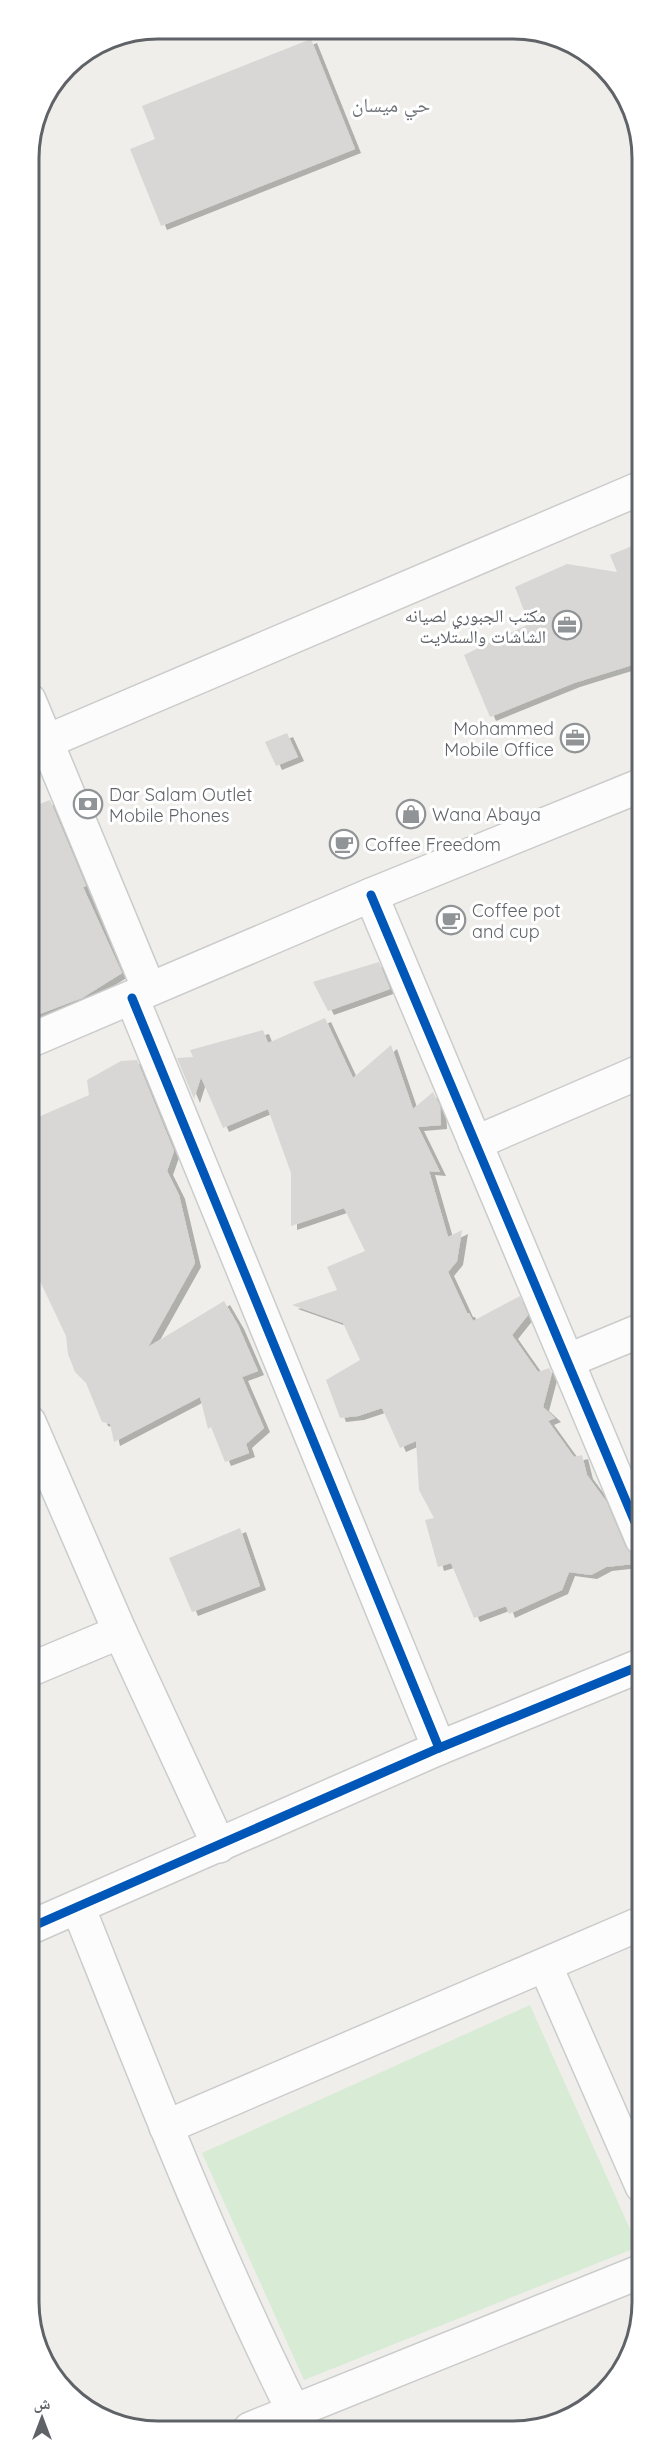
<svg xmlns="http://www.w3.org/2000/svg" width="671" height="2460" font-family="Quicksand,'Noto Naskh Arabic',sans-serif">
  <defs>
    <filter id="shadow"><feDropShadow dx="6" dy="4" stdDeviation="0" flood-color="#0004"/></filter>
  </defs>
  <rect width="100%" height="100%" fill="#efeeea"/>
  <path fill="#d8ebd5" d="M 530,2005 L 638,2247 L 304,2380 L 202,2153 Z"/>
  <g fill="#d8d7d5" filter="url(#shadow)">
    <path d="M 311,39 L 355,149 L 161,226 L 130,149 L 155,139 L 142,106 Z"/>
    <path d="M 642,542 L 642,662 L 574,683 L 490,717 L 464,655 L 529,624 L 515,587 L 567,564 L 617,572 L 610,555 Z"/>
    <path d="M 287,733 L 298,757 L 276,766 L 265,742 Z"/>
    <path d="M 50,800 L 86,886 L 83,887 L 122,973 L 82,998 L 29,1018 L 29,808 Z"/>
    <path d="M 379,962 L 390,989 L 328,1011 L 313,982 Z"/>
    <path d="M 325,1018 L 353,1078 L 391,1045 L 413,1109 L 433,1092 L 440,1106 L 441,1125 L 418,1127 L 440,1172 L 429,1171 L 448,1237 L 462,1230 L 457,1261 L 448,1272 L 467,1313 L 469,1313 L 473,1321 L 520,1296 L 528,1315 L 512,1335 L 538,1372 L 549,1368 L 552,1373 L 543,1407 L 555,1418 L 548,1421 L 574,1457 L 582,1455 L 587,1475 L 606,1501 L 625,1546 L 631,1554 L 641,1557 L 642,1563 L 606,1567 L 591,1575 L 569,1572 L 562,1590 L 509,1614 L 506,1606 L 474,1618 L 451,1563 L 438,1567 L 425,1520 L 434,1518 L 419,1490 L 416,1441 L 400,1448 L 382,1408 L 358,1416 L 340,1418 L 326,1380 L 360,1360 L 343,1323 L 292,1305 L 337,1290 L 327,1267 L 365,1251 L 344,1208 L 291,1226 L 291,1173 L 268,1109 L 223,1128 L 201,1077 L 194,1099 L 177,1058 L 193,1057 L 190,1050 L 263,1030 L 268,1043 Z"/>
    <path d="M 137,1060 L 174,1151 L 167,1171 L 179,1195 L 195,1263 L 148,1347 L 224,1301 L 238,1325 L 258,1371 L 242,1377 L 264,1428 L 246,1444 L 249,1453 L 225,1462 L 211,1427 L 208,1429 L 200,1397 L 114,1442 L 110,1424 L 102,1422 L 86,1383 L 75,1372 L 68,1354 L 66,1336 L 29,1258 L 29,1121 L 89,1095 L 87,1080 L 121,1061 Z"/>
    <path d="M 240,1528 L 260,1586 L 192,1612 L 169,1558 Z"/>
  </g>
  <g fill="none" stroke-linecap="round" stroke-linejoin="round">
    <g stroke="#cbcccc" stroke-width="36">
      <g id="minor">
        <path d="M 29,700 L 149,989"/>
        <path d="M 29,749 L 641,488"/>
        <path d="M 371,895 L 642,1539"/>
        <path d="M 132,998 L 439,1748"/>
        <path d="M 29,1041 L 371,895 L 642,785"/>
        <path d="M 475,1143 L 642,1071"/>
        <path d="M 567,1361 L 642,1330"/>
        <path d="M 29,1422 L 120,1632 L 219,1846"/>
        <path d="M 29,1670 L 120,1632"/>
        <path d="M 78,1907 C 146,2077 212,2248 294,2412"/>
        <path d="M 29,1928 L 439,1748 L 642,1665"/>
        <path d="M 545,1965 L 642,2186"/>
        <path d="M 166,2127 L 642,1923"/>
        <path d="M 250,2429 L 642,2271"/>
      </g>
    </g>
    <use href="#minor" stroke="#fdfcfc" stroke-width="33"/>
    <g stroke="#fff" stroke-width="13">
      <g id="cycleway">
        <path d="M 371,895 L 642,1539"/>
        <path d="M 132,998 L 439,1748"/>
        <path d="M 29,1928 L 439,1748 L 642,1665"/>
      </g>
    </g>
    <use href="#cycleway" stroke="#0057b8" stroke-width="9"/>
  </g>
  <defs>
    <g id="office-ring" transform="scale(1.5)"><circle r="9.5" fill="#fff" stroke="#919496" stroke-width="1.5"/><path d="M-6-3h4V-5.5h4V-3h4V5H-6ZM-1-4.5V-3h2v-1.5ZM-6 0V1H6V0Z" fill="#919496"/></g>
    <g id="bank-ring" transform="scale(1.5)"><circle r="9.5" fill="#fff" stroke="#919496" stroke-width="1.5"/><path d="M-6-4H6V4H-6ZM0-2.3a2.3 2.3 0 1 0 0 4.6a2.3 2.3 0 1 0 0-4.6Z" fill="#919496"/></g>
    <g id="shop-ring" transform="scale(1.5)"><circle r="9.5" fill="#fff" stroke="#919496" stroke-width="1.5"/><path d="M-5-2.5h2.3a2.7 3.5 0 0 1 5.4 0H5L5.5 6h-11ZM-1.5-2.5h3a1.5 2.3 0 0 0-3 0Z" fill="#919496"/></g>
    <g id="cafe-ring" transform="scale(1.5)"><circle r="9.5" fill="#fff" stroke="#919496" stroke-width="1.5"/><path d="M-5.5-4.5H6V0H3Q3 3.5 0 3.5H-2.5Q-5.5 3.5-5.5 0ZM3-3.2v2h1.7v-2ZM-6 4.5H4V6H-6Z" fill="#919496"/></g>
  </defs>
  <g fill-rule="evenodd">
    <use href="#office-ring" x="567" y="625"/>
    <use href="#office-ring" x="575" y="738"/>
    <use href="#bank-ring" x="88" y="804"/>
    <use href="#shop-ring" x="411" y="814"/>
    <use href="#cafe-ring" x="344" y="844"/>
    <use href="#cafe-ring" x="451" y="920"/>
  </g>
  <g text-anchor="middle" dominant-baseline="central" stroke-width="6" stroke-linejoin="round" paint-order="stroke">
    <g font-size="18" fill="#5f6368" stroke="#fff" text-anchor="start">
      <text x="546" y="615" text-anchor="end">مكتب الجبوري لصيانه<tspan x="546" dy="21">الشاشات والستلايت</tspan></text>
      <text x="554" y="728" text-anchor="end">Mohammed<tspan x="554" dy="21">Mobile Office</tspan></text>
      <text x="109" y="794">Dar Salam Outlet<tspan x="109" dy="21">Mobile Phones</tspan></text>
      <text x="432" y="814">Wana Abaya</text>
      <text x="365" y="844">Coffee Freedom</text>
      <text x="472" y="910">Coffee pot<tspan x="472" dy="21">and cup</tspan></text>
    </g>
    <g font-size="20" fill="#70757a" stroke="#fff">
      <text x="391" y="104">حي ميسان</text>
    </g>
  </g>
  <path d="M0 0H671V2460H0ZM158 39H513A119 119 0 0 1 632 158V2302A119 119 0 0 1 513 2421H158A119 119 0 0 1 39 2302V158A119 119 0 0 1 158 39Z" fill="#fff" fill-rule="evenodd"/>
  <path fill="none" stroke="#5f6368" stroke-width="3" d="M158 39H513A119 119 0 0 1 632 158V2302A119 119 0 0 1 513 2421H158A119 119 0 0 1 39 2302V158A119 119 0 0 1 158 39Z"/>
  <g transform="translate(42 2418)" stroke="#ffffff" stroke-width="4.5" paint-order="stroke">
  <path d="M0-4.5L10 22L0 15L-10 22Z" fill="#5f6368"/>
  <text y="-9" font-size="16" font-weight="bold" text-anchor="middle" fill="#5f6368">ش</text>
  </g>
</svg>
